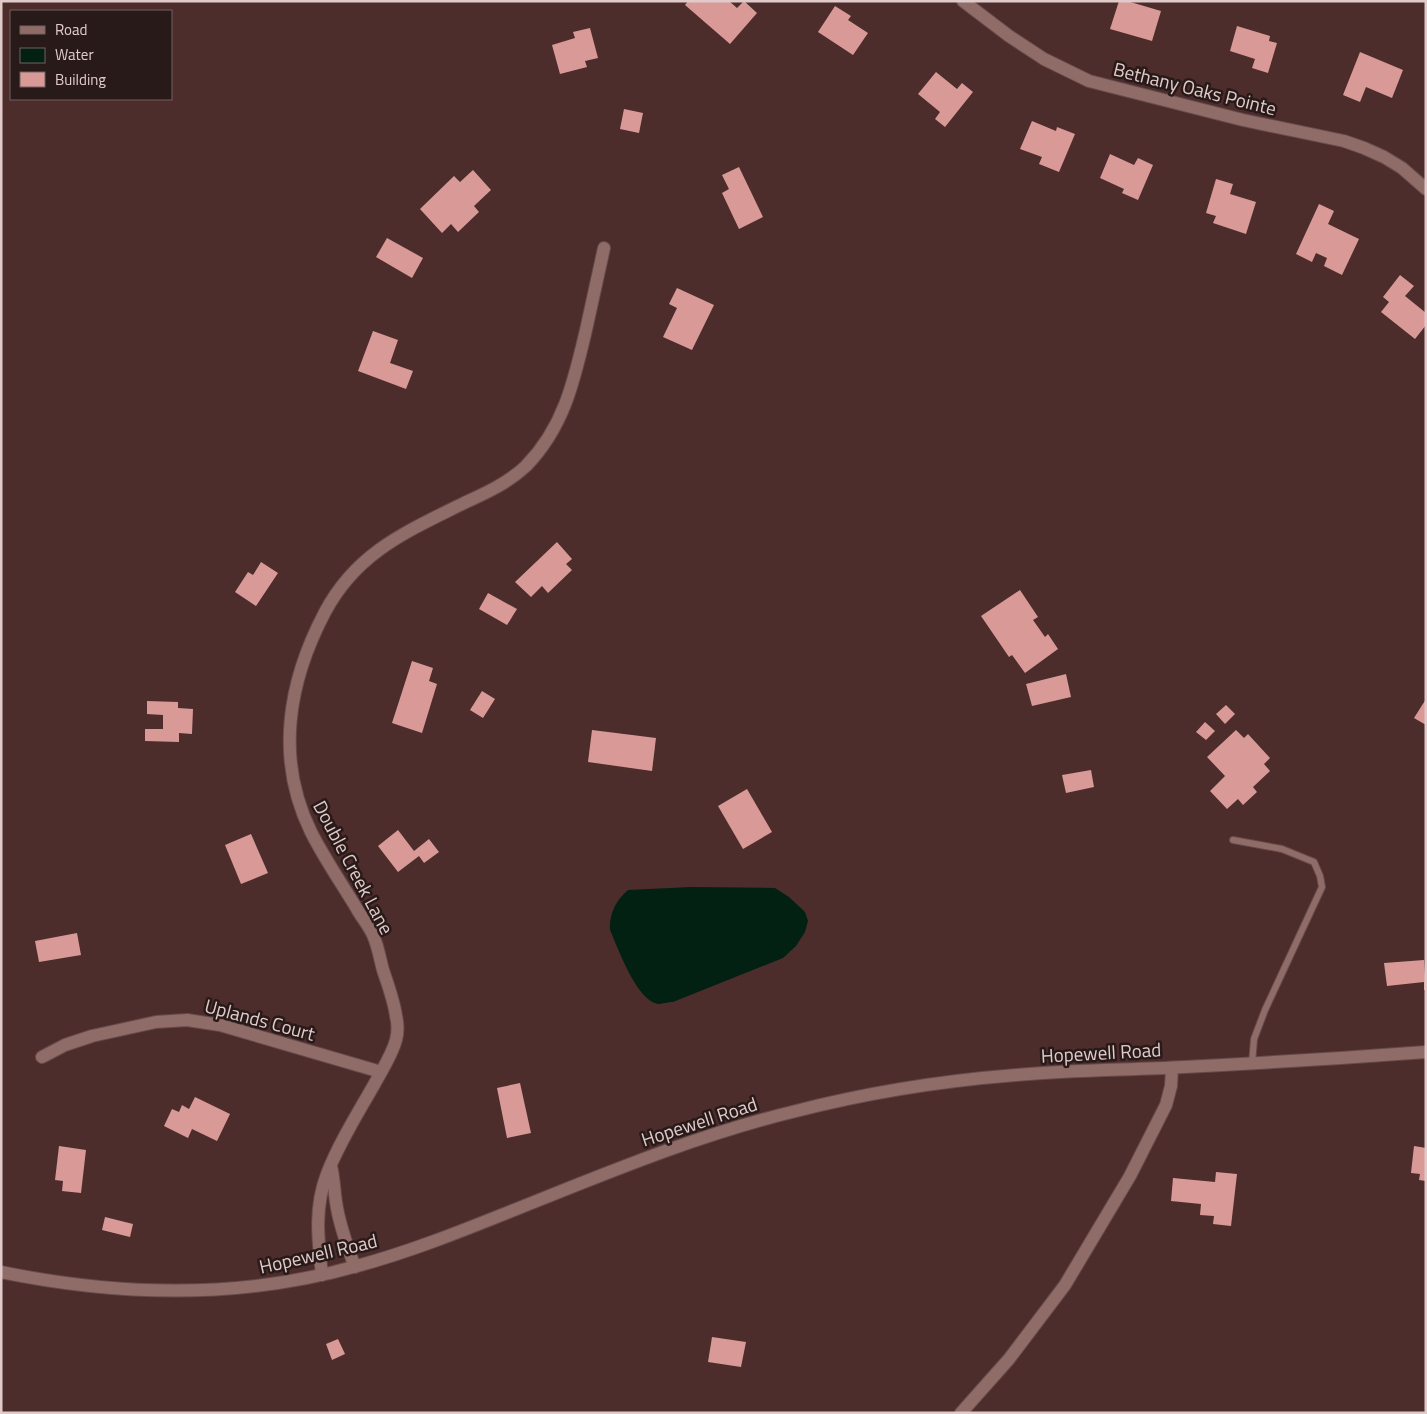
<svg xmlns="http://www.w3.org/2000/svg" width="1427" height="1414" font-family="'Titillium Web',sans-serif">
  <rect width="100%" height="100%" fill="#4c2d2b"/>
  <path fill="#022113" d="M 691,887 L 775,888 L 789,897 L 805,912 L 808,921 L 805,932 L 796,946 L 783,958 L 673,1002 C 669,1002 662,1004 658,1004 C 636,1000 618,948 610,930 C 609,914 616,900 628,890 Z"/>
  <g fill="#d99a97">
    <path d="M 688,1 L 729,1 L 737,8 L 744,1 L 757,13 L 730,44 L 685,5 Z"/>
    <path d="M 1119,1 L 1127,1 L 1161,11 L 1152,41 L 1110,29 Z"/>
    <path d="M 835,6 L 851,16 L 848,20 L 868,33 L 853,55 L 818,32 Z"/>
    <path d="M 1237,26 L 1270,36 L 1269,41 L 1277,43 L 1268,73 L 1252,68 L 1255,59 L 1230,51 Z"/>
    <path d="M 590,28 L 598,58 L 585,61 L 587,67 L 560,74 L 552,45 L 575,38 L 573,32 Z"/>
    <path d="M 1360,52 L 1403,70 L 1392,98 L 1366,87 L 1360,102 L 1343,95 Z"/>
    <path d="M 936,72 L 957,89 L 962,83 L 973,92 L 945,127 L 935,119 L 940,112 L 918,94 Z"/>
    <path d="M 624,109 L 643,113 L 639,133 L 620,129 Z"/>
    <path d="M 1032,121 L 1056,131 L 1057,127 L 1075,134 L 1059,172 L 1039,164 L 1042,157 L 1020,149 Z"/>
    <path d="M 1110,154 L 1134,165 L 1138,158 L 1153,165 L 1138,200 L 1122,193 L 1124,189 L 1100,178 Z"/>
    <path d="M 739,167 L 763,217 L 739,229 L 722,193 L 729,189 L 722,175 Z"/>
    <path d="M 473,170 L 491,190 L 474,206 L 479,212 L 458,232 L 451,224 L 442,233 L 420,209 L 454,176 L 460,182 Z"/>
    <path d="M 1216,179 L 1233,184 L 1230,194 L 1256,202 L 1246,234 L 1213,223 L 1216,216 L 1206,213 Z"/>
    <path d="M 1319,204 L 1334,211 L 1328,224 L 1359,239 L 1342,275 L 1324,266 L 1327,258 L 1316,253 L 1312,262 L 1296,254 Z"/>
    <path d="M 387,238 L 423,258 L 412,278 L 376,257 Z"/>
    <path d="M 1400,275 L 1414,286 L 1405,296 L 1426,313 L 1426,325 L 1415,339 L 1381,312 L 1389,302 L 1383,297 Z"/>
    <path d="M 677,288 L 714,305 L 692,350 L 663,337 L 677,308 L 669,304 Z"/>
    <path d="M 373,331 L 398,340 L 390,363 L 413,371 L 406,389 L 358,371 Z"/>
    <path d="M 557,542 L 572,559 L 566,564 L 572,570 L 548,593 L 542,586 L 531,597 L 515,582 Z"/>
    <path d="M 261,562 L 278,573 L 256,606 L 235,592 L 248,572 L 253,575 Z"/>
    <path d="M 1020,590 L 1038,617 L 1033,620 L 1045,637 L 1048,634 L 1058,649 L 1025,673 L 1012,655 L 1009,657 L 981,616 Z"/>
    <path d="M 488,593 L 517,609 L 507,625 L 479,609 Z"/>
    <path d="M 412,661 L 433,668 L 429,681 L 437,684 L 422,733 L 392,723 Z"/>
    <path d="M 1066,674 L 1071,697 L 1032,706 L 1026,684 Z"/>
    <path d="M 482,691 L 495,699 L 483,718 L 470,710 Z"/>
    <path d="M 1426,699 L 1426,725 L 1414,718 Z"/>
    <path d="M 147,701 L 178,702 L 178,708 L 193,709 L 192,734 L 179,733 L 179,742 L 145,741 L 145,729 L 163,729 L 163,715 L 147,714 Z"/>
    <path d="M 1226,705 L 1235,714 L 1225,724 L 1216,714 Z"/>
    <path d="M 1205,722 L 1215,731 L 1206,740 L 1196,732 Z"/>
    <path d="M 592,730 L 656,738 L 652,771 L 588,762 Z"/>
    <path d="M 1236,730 L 1244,738 L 1248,734 L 1270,758 L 1264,764 L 1270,771 L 1253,787 L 1257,792 L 1243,805 L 1238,799 L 1227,809 L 1210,791 L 1225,776 L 1207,757 Z"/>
    <path d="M 1091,770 L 1094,787 L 1066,793 L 1062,775 Z"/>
    <path d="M 747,789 L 772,832 L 743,849 L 718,806 Z"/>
    <path d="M 398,830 L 414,851 L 429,839 L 439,852 L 424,863 L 419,856 L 398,872 L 378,846 Z"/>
    <path d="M 251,834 L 268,873 L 241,884 L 225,845 Z"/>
    <path d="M 77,933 L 81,955 L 39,962 L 35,941 Z"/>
    <path d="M 1424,960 L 1426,990 L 1424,990 L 1424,982 L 1387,986 L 1384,963 Z"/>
    <path d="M 520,1083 L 531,1133 L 507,1138 L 497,1088 Z"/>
    <path d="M 195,1097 L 230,1114 L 217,1141 L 192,1129 L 188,1138 L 164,1126 L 172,1109 L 179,1112 L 182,1105 L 189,1109 Z"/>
    <path d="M 59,1146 L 86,1150 L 81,1193 L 62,1191 L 63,1181 L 55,1180 Z"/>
    <path d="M 1414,1146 L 1426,1148 L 1426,1181 L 1419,1180 L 1420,1174 L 1411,1173 Z"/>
    <path d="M 1216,1172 L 1237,1174 L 1231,1226 L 1213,1224 L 1214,1216 L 1200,1215 L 1201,1204 L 1171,1201 L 1173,1178 L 1215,1182 Z"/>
    <path d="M 105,1217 L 133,1224 L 130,1237 L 102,1230 Z"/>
    <path d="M 712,1337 L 746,1342 L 741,1367 L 708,1362 Z"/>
    <path d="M 338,1339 L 345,1354 L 332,1360 L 326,1344 Z"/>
  </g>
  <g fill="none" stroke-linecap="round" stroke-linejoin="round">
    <g stroke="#664b4a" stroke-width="8">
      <path id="service" d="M 1233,840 L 1282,849 L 1314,862 L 1320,876 L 1322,887 L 1265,1010 L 1254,1039 L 1252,1064"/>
    </g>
    <g stroke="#664b4a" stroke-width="14">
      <g id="minor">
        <path d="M 963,1 L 1009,36 L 1044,59 L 1089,81 L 1243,120 L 1344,141 L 1364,148 L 1384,157 L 1402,168 L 1426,189"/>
        <path d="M 42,1057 L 65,1045 L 92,1036 L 156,1022 L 187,1020 L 220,1025 L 381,1072"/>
        <path d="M 331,1166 C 334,1178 334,1189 336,1202 C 339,1224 347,1246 355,1267"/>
        <path d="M 322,1275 C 318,1240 314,1207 327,1174 C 339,1143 358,1113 375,1083 C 382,1070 392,1055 396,1040 C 398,1032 398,1024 396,1016 C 394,1001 388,985 383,970 C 380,959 378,946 373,935 C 369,926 362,918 357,909 C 342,884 324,858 311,832 C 275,759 288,682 325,612 C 357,552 406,532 464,503 C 486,493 508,483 526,466 C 564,427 574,381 586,330 C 592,303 598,275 604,248"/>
        <path d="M 961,1413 L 1009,1359 L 1065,1285 L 1130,1176 L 1166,1105 L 1171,1086 L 1172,1068"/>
      </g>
    </g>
    <g stroke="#664b4a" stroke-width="14">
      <path id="tertiary" d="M 1,1272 C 118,1296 241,1299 357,1266 C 409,1252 459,1232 509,1212 C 602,1175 694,1136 792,1112 C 865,1093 940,1081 1016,1075 C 1072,1070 1128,1070 1184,1067 C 1265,1063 1345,1058 1426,1052"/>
    </g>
    <use href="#service" stroke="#906c69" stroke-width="6"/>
    <use href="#minor" stroke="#906c69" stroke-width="12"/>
    <use href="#tertiary" stroke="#906c69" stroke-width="12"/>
  </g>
  <g text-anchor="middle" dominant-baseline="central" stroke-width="5" stroke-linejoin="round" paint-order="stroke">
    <g font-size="19" fill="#e0cbca" stroke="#281a19">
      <text transform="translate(1195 88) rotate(14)">Bethany Oaks Pointe</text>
      <text transform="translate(354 867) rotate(62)">Double Creek Lane</text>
      <text transform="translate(260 1019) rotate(15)">Uplands Court</text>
      <text transform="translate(1101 1052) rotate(-3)">Hopewell Road</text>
      <text transform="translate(699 1121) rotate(-18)">Hopewell Road</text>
      <text transform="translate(318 1253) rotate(-13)">Hopewell Road</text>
    </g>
  </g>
  <rect width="1427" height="1414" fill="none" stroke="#e0cbca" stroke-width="5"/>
  <rect x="10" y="10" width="162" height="90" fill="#281a19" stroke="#726160"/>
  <rect x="20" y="26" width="25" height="8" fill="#906c69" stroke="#726160"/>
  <text x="55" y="35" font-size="15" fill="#e0cbca">Road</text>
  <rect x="20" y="48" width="25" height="15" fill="#022113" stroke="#726160"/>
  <text x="55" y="60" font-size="15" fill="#e0cbca">Water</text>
  <rect x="20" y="72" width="25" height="15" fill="#d99a97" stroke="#726160"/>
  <text x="55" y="85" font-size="15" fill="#e0cbca">Building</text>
</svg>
